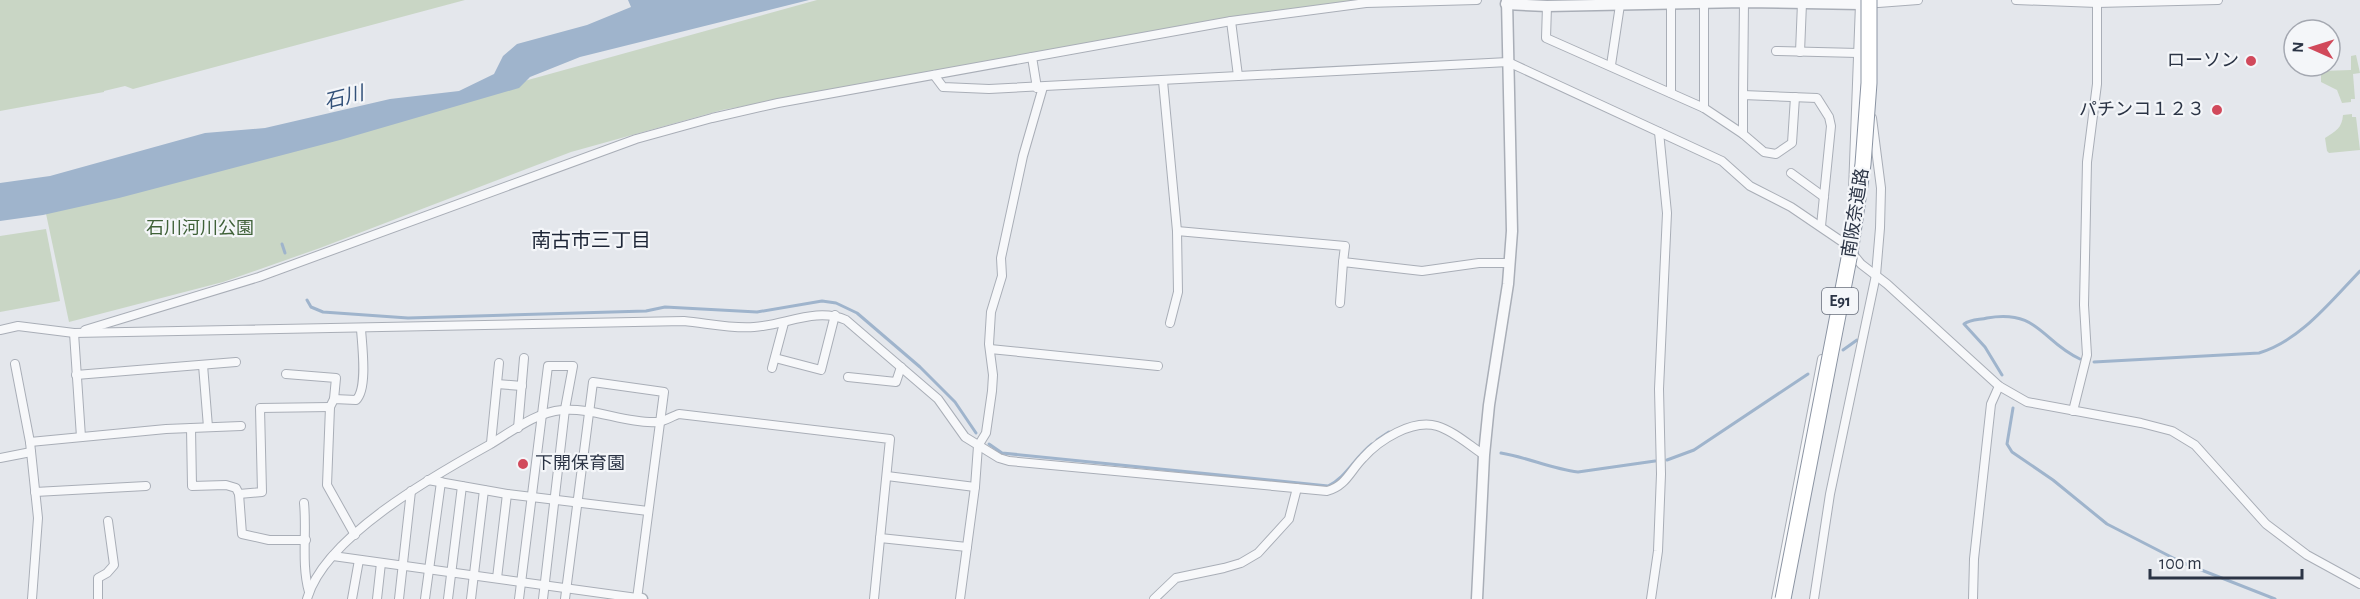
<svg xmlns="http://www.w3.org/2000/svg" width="2360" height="599" font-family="'Alegreya Sans','Noto Sans JP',sans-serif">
  <rect width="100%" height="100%" fill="#e4e7ec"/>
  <g fill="#c9d6c5">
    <path d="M 0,0 L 465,0 L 133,89 L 125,86 L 104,91 L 104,92 L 0,111 Z"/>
    <path d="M 817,0 L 1356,0 L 1201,22 L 722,110 L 571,152 L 320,248 L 223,282 L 69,322 L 45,209 L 358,127 Z"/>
    <path d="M 2356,55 L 2360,73 L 2353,74 L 2355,99 L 2351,99 L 2351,102 L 2342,103 L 2337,90 L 2321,82 L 2321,71 L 2351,70 L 2351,56 Z"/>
    <path d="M 2352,114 L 2352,117 L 2356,117 L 2360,150 L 2329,153 L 2327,151 L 2325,138 C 2336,131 2342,128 2343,115 Z"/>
    <path d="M 46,229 L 60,301 L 0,312 L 0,236 Z"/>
  </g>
  <path fill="#9fb4cc" d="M 628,0 L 809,0 L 580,57 L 530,77 L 519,88 L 340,140 L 119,198 L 43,215 L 0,221 L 0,183 L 50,176 L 205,133 L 265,128 L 390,99 L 459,91 L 494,74 L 503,56 L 517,44 L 587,25 L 631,7 Z"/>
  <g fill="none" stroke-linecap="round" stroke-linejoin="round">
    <g stroke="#9fb4cc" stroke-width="3">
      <path d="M 282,244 L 285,253"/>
      <path d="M 307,300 L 311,307 L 323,312 L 408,318 L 646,311 L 665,307 L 757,312 L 822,301 L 836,303 L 857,313 L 920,367 L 955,402 L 976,433"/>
      <path d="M 1843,350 L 1857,340"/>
      <path d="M 2094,362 L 2259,353 C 2300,341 2331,301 2360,271"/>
      <path d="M 2002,375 L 1985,347 L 1964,324 C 1971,319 1980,320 1987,318 C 2039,309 2042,342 2080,359"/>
      <path d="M 2013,408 L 2007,444 L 2012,452 L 2053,480 L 2107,524 L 2181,562 L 2275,599"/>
      <path d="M 1377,440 L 1389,432"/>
      <path d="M 989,444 L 1002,453 L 1328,486 C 1346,478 1355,457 1372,444"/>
      <path d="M 1501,453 C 1527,457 1551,469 1578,472 L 1655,461"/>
      <path d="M 1667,460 L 1694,450 L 1808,374"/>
    </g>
    <g stroke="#a9aeb7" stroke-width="10">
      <g id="minor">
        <path d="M 2016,0 L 2097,3 L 2218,0"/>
        <path d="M 1865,4 L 1918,0"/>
        <path d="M 1547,6 L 1546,38 L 1704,108 L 1743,134 L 1743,95 L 1817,98 L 1829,117 L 1831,126 L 1821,226"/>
        <path d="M 1231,21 L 1238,76"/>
        <path d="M 1776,51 L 1858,53"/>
        <path d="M 1800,52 L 1802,3"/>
        <path d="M 1032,57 L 1037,88"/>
        <path d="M 1611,65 L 1620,5"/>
        <path d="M 934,75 L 943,87 L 989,89 L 1508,62 L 1722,161 L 1750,186 L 1791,207 L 1844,243 L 1861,264 L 1887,284 L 1999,386 L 2027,402 L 2141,423 L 2172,431 L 2195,445 L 2266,524 L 2307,555 L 2360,584"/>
        <path d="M 1163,81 L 1177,231 L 1178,292 L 1170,323"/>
        <path d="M 1671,93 L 1671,4"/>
        <path d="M 1743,95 L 1744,2"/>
        <path d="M 1704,108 L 1704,3"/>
        <path d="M 1743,134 L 1764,152 L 1776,154 L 1792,143 L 1795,97"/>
        <path d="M 1791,173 L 1824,197"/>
        <path d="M 1853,190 L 1860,4"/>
        <path d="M 1177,231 L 1345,246 L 1343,262"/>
        <path d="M 1340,303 L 1343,262 L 1422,271 L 1479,263 L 1510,263"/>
        <path d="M 0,330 L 18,326 L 74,333 L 684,321 C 706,323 732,329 754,327 C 786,325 816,307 846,320 L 938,399 L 965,437 L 999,458 L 1009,461 L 1327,491 C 1346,486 1350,471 1363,458 C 1379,440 1412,419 1437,426 C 1454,431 1470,446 1484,455"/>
        <path d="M 85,330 L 259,277 L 636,139 L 712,118 L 778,103 L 1231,21 L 1366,3 L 1477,0"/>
        <path d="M 74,333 L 81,437"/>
        <path d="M 990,349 L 1158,366"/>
        <path d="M 775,358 L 821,370 L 835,315"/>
        <path d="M 15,364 L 30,442 L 38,518 L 32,599"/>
        <path d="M 203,365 L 208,427"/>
        <path d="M 772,368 L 784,323"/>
        <path d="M 286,374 L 336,378 L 334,399"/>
        <path d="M 76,375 L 236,362"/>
        <path d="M 848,377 L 896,382 L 901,367"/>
        <path d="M 497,384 L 522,386"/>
        <path d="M 2073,411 L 2087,355 L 2084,305 L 2087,162 L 2097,84 L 2097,3"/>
        <path d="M 191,428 L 192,486 L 226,485 L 236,488 L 239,494 L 242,534 L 269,540 L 306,540"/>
        <path d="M 518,428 L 524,358"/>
        <path d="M 30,442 L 166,429 L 241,426"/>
        <path d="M 491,443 L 499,363"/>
        <path d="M 0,458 L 31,452"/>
        <path d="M 887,476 L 975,487"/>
        <path d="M 428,480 L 507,494 L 648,511"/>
        <path d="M 35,492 L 146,486"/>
        <path d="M 239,494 L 262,492 L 260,408 L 330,407"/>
        <path d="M 304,503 C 307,532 301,564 309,592"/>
        <path d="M 355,535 L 327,485 L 330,407 L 334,399 L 356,400 C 368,389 362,345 361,329"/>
        <path d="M 880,538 L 967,547"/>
        <path d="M 333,556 L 637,598"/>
        <path d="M 497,578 L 507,494"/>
        <path d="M 98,599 L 98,578 L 107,573 L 114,565 L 108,521"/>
        <path d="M 307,599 C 324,537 435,475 489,445 C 511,432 536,412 562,410 C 592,407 627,424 657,422 C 664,422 672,416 679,414 L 890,439 L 874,599"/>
        <path d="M 352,599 L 359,560"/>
        <path d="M 377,599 L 381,563"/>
        <path d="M 399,599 L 411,491"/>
        <path d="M 425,599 L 441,482"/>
        <path d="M 448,599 L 462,486"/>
        <path d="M 471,599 L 484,490"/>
        <path d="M 519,599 L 548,366 L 573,366 L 565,409 L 543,599"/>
        <path d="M 565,599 L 593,382 L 664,392 L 637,599"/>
        <path d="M 960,599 L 975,487 L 978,446 L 986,433 L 992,391 L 993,375 L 989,344 L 991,312 L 1002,276 L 1001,258 L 1023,156 L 1043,87"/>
        <path d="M 1154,599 L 1176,578 L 1224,568 L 1241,563 L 1258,553 L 1289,519 L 1297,488"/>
        <path d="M 1651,599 L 1658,551 L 1661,474 L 1659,389 L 1667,213 L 1659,132"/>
        <path d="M 1776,599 L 1822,359"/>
        <path d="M 1814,599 L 1830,494 L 1876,275 L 1880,228 L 1881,188 L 1872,118"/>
        <path d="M 1973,599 L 1974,559 L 1991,404 L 1999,386"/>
      </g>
    </g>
    <g stroke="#a9aeb7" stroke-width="13">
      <g id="tertiary">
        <path d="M 1506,4 L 1547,6 L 1744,2 L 1860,4 L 1860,0"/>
        <path d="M 637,598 L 642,599"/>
        <path d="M 1477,599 L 1484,455 L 1489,405 L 1508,284 L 1512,231 L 1507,0"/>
      </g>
    </g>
    <use href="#minor" stroke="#f7f8fa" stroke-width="8"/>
    <use href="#tertiary" stroke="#f7f8fa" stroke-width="10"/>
    <g stroke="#8b94a3" stroke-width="17" stroke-linecap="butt">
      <path id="motorway-bridge" d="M 1783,599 L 1850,253 L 1863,164 L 1869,83 L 1869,0"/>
    </g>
    <use href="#motorway-bridge" stroke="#fff" stroke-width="15"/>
  </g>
  <g fill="#d1495b" stroke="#f4f6f9" stroke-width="2">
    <circle cx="2251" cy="61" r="6"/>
    <circle cx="2217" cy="110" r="6"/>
    <circle cx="523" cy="464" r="6"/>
  </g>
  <g text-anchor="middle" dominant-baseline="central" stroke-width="4.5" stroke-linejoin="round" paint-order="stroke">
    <rect fill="#f4f6f9" stroke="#676e7b" stroke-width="1.5" x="1822" y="288" width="36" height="26" rx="4.5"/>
    <g font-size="16" font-weight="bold" fill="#2b3445">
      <text x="1840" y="301">E91</text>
    </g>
    <g font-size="18" fill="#2b3445" stroke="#f4f6f9" text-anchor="end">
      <text x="2239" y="61">ローソン</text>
      <text x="2205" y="110">パチンコ１２３</text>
      <text x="535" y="464" text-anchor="start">下開保育園</text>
    </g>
    <g font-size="18" fill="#2b3445" stroke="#f4f6f9">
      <text transform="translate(1856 213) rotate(-81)">南阪奈道路</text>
    </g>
    <g font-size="18" fill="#3f6138" stroke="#f4f6f9">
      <text x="200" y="229">石川河川公園</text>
    </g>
    <g font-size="20" font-style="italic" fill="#34527a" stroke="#f4f6f9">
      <text transform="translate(344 98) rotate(-14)">石川</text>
    </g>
    <g font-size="20" fill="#1d2536" stroke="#f4f6f9">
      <text x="591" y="241">南古市三丁目</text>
    </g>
  </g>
  <g transform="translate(2312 48) rotate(273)"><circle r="28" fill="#f4f6f9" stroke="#a4a8b1" stroke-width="1.5"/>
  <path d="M0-4.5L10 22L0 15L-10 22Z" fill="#d1495b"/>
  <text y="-9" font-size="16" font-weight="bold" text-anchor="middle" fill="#2b3445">N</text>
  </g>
  <path d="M2150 569v9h152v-9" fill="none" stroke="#2b3445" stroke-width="3"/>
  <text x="2159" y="569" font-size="18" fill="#2b3445" stroke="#f4f6f9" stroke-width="4.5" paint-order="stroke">100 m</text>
</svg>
